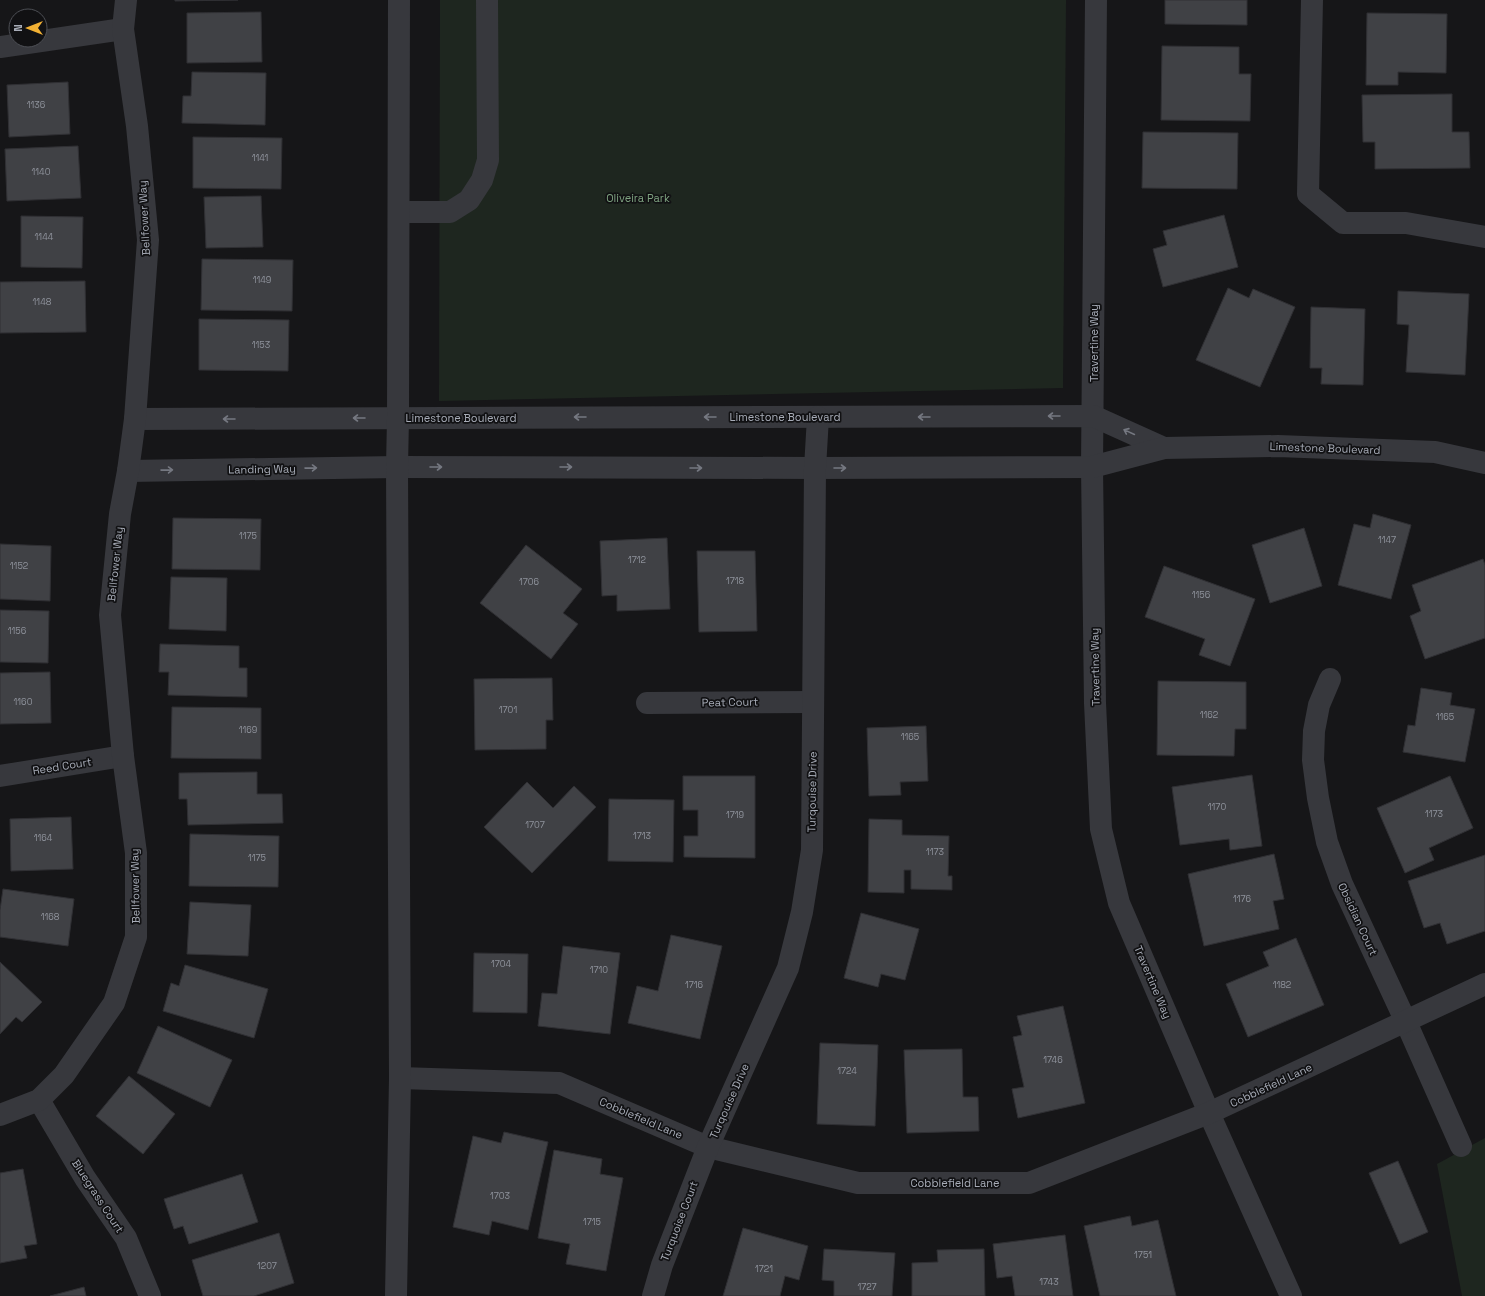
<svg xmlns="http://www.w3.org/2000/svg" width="1485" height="1296" font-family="'Space Grotesk',sans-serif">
  <rect width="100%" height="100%" fill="#161618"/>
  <g fill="#1e261f">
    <path d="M 440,0 L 1066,0 L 1063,388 L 439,401 Z"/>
    <path d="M 1485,1138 L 1485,1296 L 1462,1296 L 1437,1164 Z"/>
  </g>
  <g fill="#404145" stroke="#303034">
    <path d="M 175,0 L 238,0 L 175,1 Z"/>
    <path d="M 1165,0 L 1247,0 L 1247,25 L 1165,24 Z"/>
    <path d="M 261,12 L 262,62 L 187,63 L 187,13 Z"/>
    <path d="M 1367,13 L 1447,14 L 1446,73 L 1398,72 L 1398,85 L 1366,85 Z"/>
    <path d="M 1162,46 L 1239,47 L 1239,74 L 1251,74 L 1250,121 L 1161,120 Z"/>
    <path d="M 192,72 L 266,73 L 265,125 L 182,123 L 183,96 L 191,96 Z"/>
    <path d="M 68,82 L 70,134 L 9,137 L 7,85 Z"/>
    <path d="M 1452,94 L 1452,132 L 1469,132 L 1470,168 L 1375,169 L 1375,142 L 1363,142 L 1362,95 Z"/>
    <path d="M 1143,132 L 1238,133 L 1237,189 L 1142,188 Z"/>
    <path d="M 193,137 L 282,138 L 281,189 L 193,188 Z"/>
    <path d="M 78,146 L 81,198 L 7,201 L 5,149 Z"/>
    <path d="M 261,196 L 263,247 L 206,248 L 204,197 Z"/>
    <path d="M 1224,215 L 1238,267 L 1163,287 L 1153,249 L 1167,245 L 1163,231 Z"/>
    <path d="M 21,216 L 83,217 L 82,268 L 21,267 Z"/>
    <path d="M 202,259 L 293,260 L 292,311 L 201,310 Z"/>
    <path d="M 85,281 L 86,332 L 0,333 L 0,282 Z"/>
    <path d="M 1228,288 L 1249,298 L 1253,289 L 1295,307 L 1260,387 L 1196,360 Z"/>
    <path d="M 1398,291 L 1469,294 L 1465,375 L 1406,372 L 1409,325 L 1397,324 Z"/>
    <path d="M 1311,307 L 1365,309 L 1363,385 L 1321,384 L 1322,368 L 1310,368 Z"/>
    <path d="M 199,319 L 289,320 L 288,371 L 199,370 Z"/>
    <path d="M 1373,514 L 1411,525 L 1391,599 L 1338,585 L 1354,524 L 1370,528 Z"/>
    <path d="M 173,518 L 261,519 L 260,570 L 172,569 Z"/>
    <path d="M 1304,528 L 1322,586 L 1270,603 L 1252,545 Z"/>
    <path d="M 667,538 L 670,609 L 617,611 L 617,595 L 602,596 L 600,541 Z"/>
    <path d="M 0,544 L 51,546 L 50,601 L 0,599 Z"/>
    <path d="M 526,545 L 582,589 L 563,613 L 578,624 L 551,659 L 480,603 Z"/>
    <path d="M 697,551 L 755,551 L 757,631 L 699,632 Z"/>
    <path d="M 1483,559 L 1485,565 L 1485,638 L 1425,659 L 1410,616 L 1421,611 L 1412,585 Z"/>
    <path d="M 1164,566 L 1255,599 L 1230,666 L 1199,655 L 1205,639 L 1145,617 Z"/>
    <path d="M 171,577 L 227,578 L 226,631 L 169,629 Z"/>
    <path d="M 0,610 L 49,611 L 48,663 L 0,662 Z"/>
    <path d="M 160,644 L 239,646 L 239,668 L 247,668 L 247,697 L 168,695 L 169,672 L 159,672 Z"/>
    <path d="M 50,672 L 51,723 L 0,724 L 0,673 Z"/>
    <path d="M 552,678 L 553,720 L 546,720 L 546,749 L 475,750 L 474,679 Z"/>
    <path d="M 1158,681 L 1246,682 L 1246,729 L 1235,729 L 1234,756 L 1157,755 Z"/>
    <path d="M 1421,688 L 1452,693 L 1450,705 L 1475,709 L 1465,762 L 1403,752 L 1408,725 L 1415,726 Z"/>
    <path d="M 172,707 L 261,708 L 261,759 L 171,758 Z"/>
    <path d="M 926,726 L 928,781 L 900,782 L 901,795 L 869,796 L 867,728 Z"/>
    <path d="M 257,772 L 257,794 L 282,794 L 283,823 L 188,825 L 187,799 L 179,799 L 179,773 Z"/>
    <path d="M 1252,775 L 1262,846 L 1230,850 L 1229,839 L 1180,845 L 1172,787 Z"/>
    <path d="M 683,776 L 755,776 L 755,858 L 684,857 L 684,836 L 698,836 L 698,810 L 683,810 Z"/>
    <path d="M 1450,776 L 1473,828 L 1429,848 L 1434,860 L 1405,873 L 1377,808 Z"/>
    <path d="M 527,782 L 553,808 L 574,786 L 596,807 L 532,873 L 484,827 Z"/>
    <path d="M 609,799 L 674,800 L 673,862 L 608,861 Z"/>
    <path d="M 71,817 L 73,869 L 11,871 L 10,819 Z"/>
    <path d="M 869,819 L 902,820 L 902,835 L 949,836 L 948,876 L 952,876 L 952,890 L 911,889 L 911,870 L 904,870 L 904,893 L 868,892 Z"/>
    <path d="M 190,834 L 279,836 L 278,887 L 189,886 Z"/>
    <path d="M 1274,854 L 1284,899 L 1273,901 L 1279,929 L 1204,946 L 1188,874 Z"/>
    <path d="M 1485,855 L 1485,931 L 1447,944 L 1440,923 L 1424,928 L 1408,881 Z"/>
    <path d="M 3,889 L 74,899 L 68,946 L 0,937 L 0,910 Z"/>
    <path d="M 190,902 L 251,905 L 248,956 L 187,954 Z"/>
    <path d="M 861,913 L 919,929 L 905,980 L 881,974 L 878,987 L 844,978 Z"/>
    <path d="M 671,935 L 722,946 L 700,1039 L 628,1023 L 637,986 L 658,991 Z"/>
    <path d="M 1296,938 L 1324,1005 L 1248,1037 L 1226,984 L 1269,966 L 1263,952 Z"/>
    <path d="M 563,946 L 620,953 L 610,1034 L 538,1026 L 542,993 L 557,994 Z"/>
    <path d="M 474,953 L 528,954 L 527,1013 L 473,1012 Z"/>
    <path d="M 0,962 L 42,1002 L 22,1022 L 16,1017 L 0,1034 Z"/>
    <path d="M 185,965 L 268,989 L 254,1038 L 163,1011 L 171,983 L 179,986 Z"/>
    <path d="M 1063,1006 L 1085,1103 L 1018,1118 L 1012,1089 L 1024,1087 L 1013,1037 L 1022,1035 L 1017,1016 Z"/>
    <path d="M 158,1026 L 232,1060 L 210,1107 L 137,1073 Z"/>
    <path d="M 820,1043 L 878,1045 L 875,1126 L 817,1124 Z"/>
    <path d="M 962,1049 L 963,1097 L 978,1097 L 979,1131 L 907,1133 L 904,1050 Z"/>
    <path d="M 129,1076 L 175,1114 L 143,1154 L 96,1116 Z"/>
    <path d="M 504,1132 L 548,1142 L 528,1230 L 492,1221 L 489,1235 L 453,1227 L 473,1136 L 501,1143 Z"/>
    <path d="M 554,1150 L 602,1159 L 600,1174 L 623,1178 L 606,1271 L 566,1264 L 570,1244 L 538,1238 Z"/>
    <path d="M 1398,1161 L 1428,1232 L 1400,1244 L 1369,1173 Z"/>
    <path d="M 23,1169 L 37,1244 L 24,1246 L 27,1258 L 0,1263 L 0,1173 Z"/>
    <path d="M 242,1174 L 258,1222 L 189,1244 L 183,1226 L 174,1229 L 164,1199 Z"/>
    <path d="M 1130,1216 L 1132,1226 L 1158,1220 L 1176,1296 L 1100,1296 L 1084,1226 Z"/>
    <path d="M 743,1228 L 808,1246 L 799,1280 L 785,1276 L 780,1296 L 723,1296 Z"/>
    <path d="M 279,1233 L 294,1283 L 254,1296 L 203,1296 L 192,1260 Z"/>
    <path d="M 1065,1235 L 1073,1296 L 1015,1296 L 1012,1276 L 997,1278 L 993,1244 Z"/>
    <path d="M 824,1249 L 895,1253 L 892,1296 L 834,1296 L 834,1281 L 822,1280 Z"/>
    <path d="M 984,1249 L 985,1296 L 912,1296 L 912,1263 L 938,1262 L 937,1250 Z"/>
    <path d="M 84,1287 L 86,1296 L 50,1296 Z"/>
  </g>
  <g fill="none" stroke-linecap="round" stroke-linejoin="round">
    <g stroke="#37383d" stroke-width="22">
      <path d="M 1096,0 L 1092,467 L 1095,703 L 1101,829 L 1119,903 L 1209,1113 L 1291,1296"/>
      <path d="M 1312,0 L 1308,194 L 1343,223 L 1406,223 L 1485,237"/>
      <path d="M 0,47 L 123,29"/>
      <path d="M 399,212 L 450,212 L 469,200 L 482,180 L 488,160 L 487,0"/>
      <path d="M 135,419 L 1093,416 L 1164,448"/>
      <path d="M 128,471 L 397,467 L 815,468 L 1092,467 L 1164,448 L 1278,446 L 1435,452 L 1485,463"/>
      <path d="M 1330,679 L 1319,705 L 1314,731 L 1313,760 L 1318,798 L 1327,842 L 1342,884 L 1406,1022 L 1461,1146"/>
      <path d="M 647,703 L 813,702"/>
      <path d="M 0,776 L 123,756"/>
      <path d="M 400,1078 L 559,1083 L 708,1147 L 858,1183 L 1029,1183 L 1209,1113 L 1485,984"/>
      <path d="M 39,1100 L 85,1178 L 126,1238 L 150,1296"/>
      <path d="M 0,1115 L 39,1100 L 64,1075 L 114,1003 L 136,937 L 136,853 L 123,756 L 110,615 L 120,514 L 128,471 L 135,419 L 148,240 L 137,126 L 123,29 L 126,0"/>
      <path d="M 396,1296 L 400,1078 L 397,467 L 398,418 L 399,0"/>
      <path d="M 653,1296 L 662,1265 L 708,1147 L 788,968 L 802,912 L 812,850 L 815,468 L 818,417"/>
    </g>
  </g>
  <defs><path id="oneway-shaft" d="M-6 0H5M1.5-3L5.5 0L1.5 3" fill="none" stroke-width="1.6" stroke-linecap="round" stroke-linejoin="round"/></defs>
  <g stroke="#757881">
    <use href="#oneway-shaft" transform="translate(1054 416) rotate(180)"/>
    <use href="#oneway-shaft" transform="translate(580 417) rotate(180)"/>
    <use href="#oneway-shaft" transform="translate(710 417) rotate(180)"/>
    <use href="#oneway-shaft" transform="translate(924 417) rotate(180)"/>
    <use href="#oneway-shaft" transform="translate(359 418) rotate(180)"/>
    <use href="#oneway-shaft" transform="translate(229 419) rotate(180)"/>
    <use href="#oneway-shaft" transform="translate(1129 432) rotate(-155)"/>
    <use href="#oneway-shaft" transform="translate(436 467)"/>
    <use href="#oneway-shaft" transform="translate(566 467)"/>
    <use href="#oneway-shaft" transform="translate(311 468) rotate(-1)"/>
    <use href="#oneway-shaft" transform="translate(696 468)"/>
    <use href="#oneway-shaft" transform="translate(840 468)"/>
    <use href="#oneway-shaft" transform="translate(167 470) rotate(-1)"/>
  </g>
  <g text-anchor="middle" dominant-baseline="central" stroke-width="3.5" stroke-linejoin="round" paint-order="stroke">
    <g font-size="9" fill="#8e929b">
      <text x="36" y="105">1136</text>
      <text x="260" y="158">1141</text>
      <text x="41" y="172">1140</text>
      <text x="44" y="237">1144</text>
      <text x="262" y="280">1149</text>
      <text x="42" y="302">1148</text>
      <text x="261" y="345">1153</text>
      <text x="248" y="536">1175</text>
      <text x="1387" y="540">1147</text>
      <text x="637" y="560">1712</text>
      <text x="19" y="566">1152</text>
      <text x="735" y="581">1718</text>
      <text x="529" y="582">1706</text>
      <text x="1201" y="595">1156</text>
      <text x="17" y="631">1156</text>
      <text x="23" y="702">1160</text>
      <text x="508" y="710">1701</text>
      <text x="1209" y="715">1162</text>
      <text x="1445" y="717">1165</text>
      <text x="248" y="730">1169</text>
      <text x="910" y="737">1165</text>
      <text x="1217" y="807">1170</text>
      <text x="1434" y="814">1173</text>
      <text x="735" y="815">1719</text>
      <text x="535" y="825">1707</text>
      <text x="642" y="836">1713</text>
      <text x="43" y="838">1164</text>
      <text x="935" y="852">1173</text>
      <text x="257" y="858">1175</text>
      <text x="1242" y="899">1176</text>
      <text x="50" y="917">1168</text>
      <text x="501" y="964">1704</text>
      <text x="599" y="970">1710</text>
      <text x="694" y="985">1716</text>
      <text x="1282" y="985">1182</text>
      <text x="1053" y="1060">1746</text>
      <text x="847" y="1071">1724</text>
      <text x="500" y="1196">1703</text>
      <text x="592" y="1222">1715</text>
      <text x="1143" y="1255">1751</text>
      <text x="267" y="1266">1207</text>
      <text x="764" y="1269">1721</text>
      <text x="1049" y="1282">1743</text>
      <text x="867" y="1287">1727</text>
    </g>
    <g font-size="11" fill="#7fa381" stroke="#111113">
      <text x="638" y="198">Oliveira Park</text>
    </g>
    <g font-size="11" fill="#a8adb8" stroke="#111113">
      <text transform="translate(144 218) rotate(-93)">Bellfower Way</text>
      <text transform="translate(1094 343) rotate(-90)">Travertine Way</text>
      <text x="785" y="417">Limestone Boulevard</text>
      <text x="461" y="418">Limestone Boulevard</text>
      <text transform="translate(1325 448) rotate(2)">Limestone Boulevard</text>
      <text transform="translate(262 469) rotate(-1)">Landing Way</text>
      <text transform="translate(115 564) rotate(-84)">Bellfower Way</text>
      <text transform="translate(1095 667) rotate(-91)">Travertine Way</text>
      <text transform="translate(730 702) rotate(-1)">Peat Court</text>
      <text transform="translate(62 766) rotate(-9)">Reed Court</text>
      <text transform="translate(812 792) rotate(-89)">Turqouise Drive</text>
      <text transform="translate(135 886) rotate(-91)">Bellfower Way</text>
      <text transform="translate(1358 919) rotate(65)">Obsidian Court</text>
      <text transform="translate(1153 982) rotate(67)">Travertine Way</text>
      <text transform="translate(1271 1085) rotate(-25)">Cobblefield Lane</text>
      <text transform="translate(729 1101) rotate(-66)">Turqouise Drive</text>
      <text transform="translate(641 1118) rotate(23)">Cobblefield Lane</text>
      <text x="955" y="1183">Cobblefield Lane</text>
      <text transform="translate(98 1196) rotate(57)">Bluegrass Court</text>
      <text transform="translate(679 1221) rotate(-69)">Turquoise Court</text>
    </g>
  </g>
  <g transform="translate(28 28) rotate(270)"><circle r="19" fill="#111113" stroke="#4d4f55"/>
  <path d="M0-3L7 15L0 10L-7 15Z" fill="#f2b134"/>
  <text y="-6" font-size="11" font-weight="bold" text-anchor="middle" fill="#a8adb8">N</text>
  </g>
</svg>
